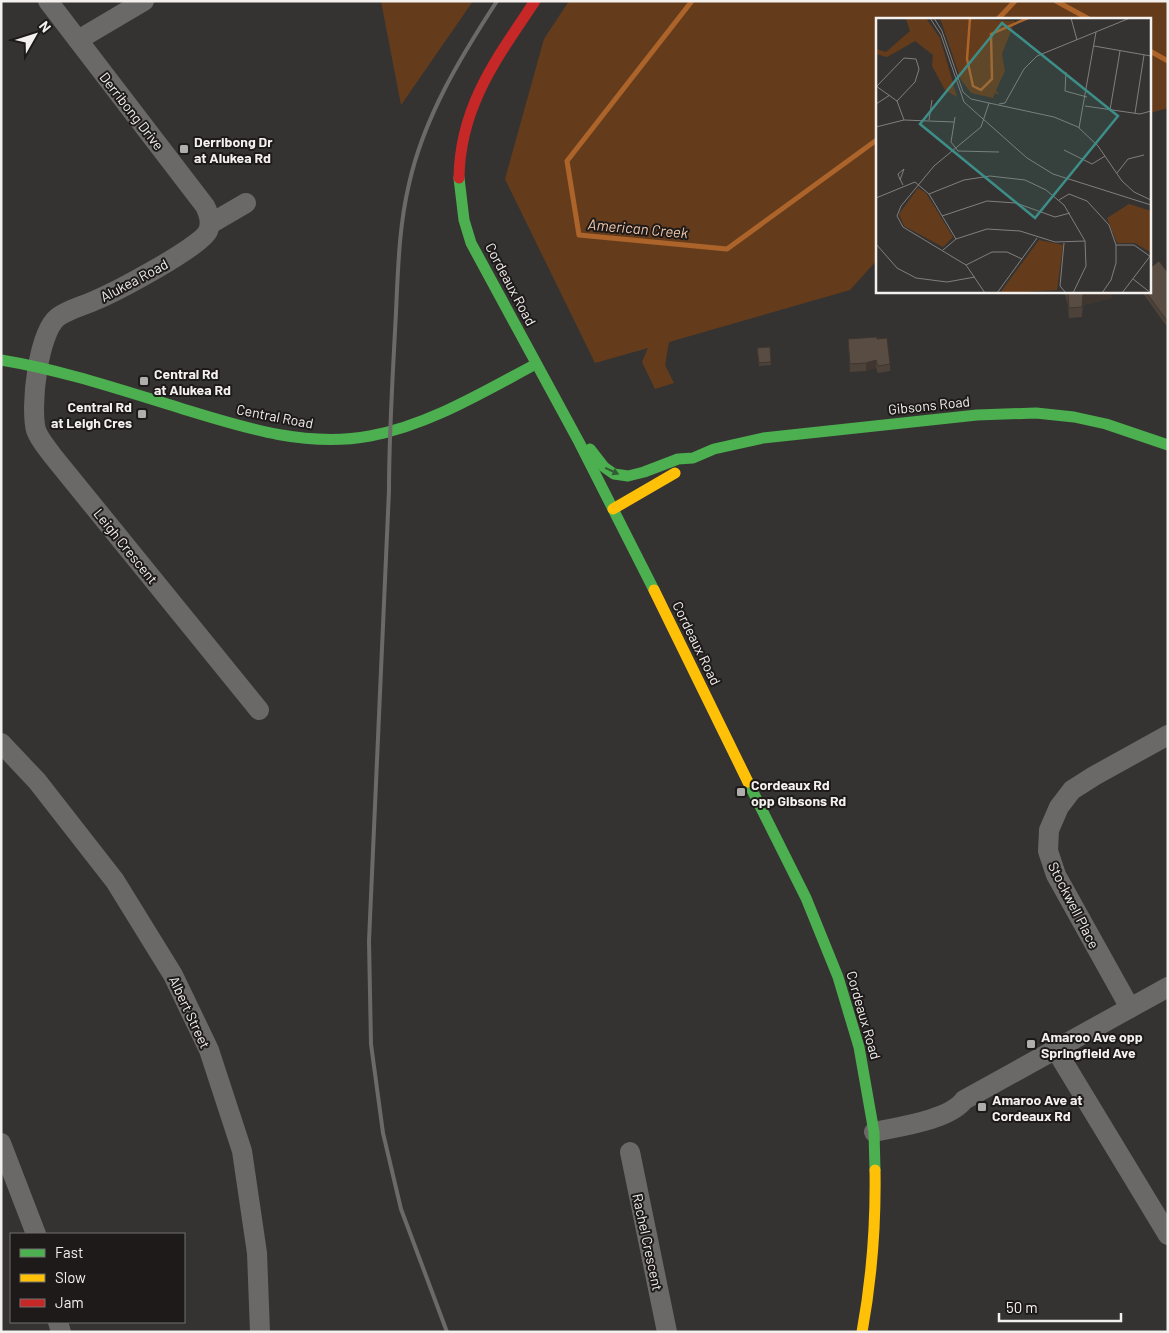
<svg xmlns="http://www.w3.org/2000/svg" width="1169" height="1333" font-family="Barlow,sans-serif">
  <rect width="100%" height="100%" fill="#353331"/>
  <g fill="#653c1b">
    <path d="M 381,1 L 473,1 L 401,105 Z"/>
    <path d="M 569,1 L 1168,1 L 1168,108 L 1150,113 L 1150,19 L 878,19 L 878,259 L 850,290 L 669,342 L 665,365 L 674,383 L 655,389 L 642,362 L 648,348 L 595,363 L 505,179 L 544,39 Z"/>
  </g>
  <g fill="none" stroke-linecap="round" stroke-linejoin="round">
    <g stroke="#ad642a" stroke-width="5">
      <path d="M 692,1 L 567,161 L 579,235 L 727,249 L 878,139"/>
      <path d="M 1056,1 L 1089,19"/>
      <path d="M 998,19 L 1015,1"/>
      <path d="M 1150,51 L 1168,61"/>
    </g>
    <g stroke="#6a6967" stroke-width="20">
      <path d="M 48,1 L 205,206 C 209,214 212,222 208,231 C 201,247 115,292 96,300 C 83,306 69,309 58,317 C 38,332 30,407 36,430 C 39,439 47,448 52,455 L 259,710"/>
      <path d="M 78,40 L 144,1"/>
      <path d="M 210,224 L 246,203"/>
      <path d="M 1,743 L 37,781 L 115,881 L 173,975 L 209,1050 L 242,1151 L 257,1253 L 260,1332"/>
      <path d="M 1130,1008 L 1056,875 L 1048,851 L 1049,830 L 1059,807 L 1072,790 L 1094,776 L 1168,735"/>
      <path d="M 1056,1050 L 1168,1235"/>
      <path d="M 874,1132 C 897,1127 950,1120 964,1100 L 1168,987"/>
      <path d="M 1,1143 L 36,1234"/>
      <path d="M 630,1152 L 667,1332"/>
      <path d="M 58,1322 L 61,1332"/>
    </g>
    <g stroke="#4caf50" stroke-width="11">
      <path d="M 459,178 L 464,220 L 471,243 L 579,442 L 654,590"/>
      <path d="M 1,360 C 62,370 121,390 180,408 C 242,427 305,448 370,436 C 429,425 483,392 536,364"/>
      <path d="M 590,449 L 604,467 L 614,474 L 628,476 L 644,472 L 678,459 L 693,458 L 714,449 L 763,438 L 977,415 L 1036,413 L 1074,417 L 1106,424 L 1168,445"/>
      <path d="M 748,782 L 806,898 L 838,977 L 859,1047 L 874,1132 L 875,1170"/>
    </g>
    <g stroke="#ffc107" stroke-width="11">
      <path d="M 613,509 L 675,473"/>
      <path d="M 654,590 L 748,782"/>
      <path d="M 862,1332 C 872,1277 876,1227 875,1170"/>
    </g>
    <path stroke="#c62828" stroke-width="11" d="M 459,178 C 460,106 497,58 535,1"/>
    <path stroke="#6c6a69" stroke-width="4" d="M 447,1332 L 401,1209 L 383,1133 L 371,1044 L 369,941 L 389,490 C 389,431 393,372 396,312 C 398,269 399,226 409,184 C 424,117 460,58 497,1"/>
  </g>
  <g fill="#4d423a">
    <path d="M 1168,273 L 1168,328 L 1142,292 L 1129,295 L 1129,291 L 1150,291 Z"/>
    <path d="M 1064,291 L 1112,291 L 1112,298 L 1083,305 L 1082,317 L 1069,318 L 1068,305 Z"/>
    <path d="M 848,339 L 877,339 L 890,364 L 890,371 L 878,373 L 876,368 L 866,371 L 850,372 Z"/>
    <path d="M 770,347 L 771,365 L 759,366 L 757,348 Z"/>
  </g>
  <g fill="#3e362f">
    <path d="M 1097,291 L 1112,291 L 1112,298 L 1083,305 L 1082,317 L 1083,294 Z"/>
    <path d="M 1129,291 L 1142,291 L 1142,292 L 1129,295 Z"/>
    <path d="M 876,360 L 876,368 L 866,371 L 866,363 Z"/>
  </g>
  <g fill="#594d43" stroke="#3e362f">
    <path d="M 1159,261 L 1168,273 L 1168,322 L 1145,291 L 1150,291 L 1150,268 Z"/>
    <path d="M 1067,291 L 1097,291 L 1083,294 L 1082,307 L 1069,308 L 1068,294 Z"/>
    <path d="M 877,337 L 877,339 L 887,338 L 890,364 L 878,366 L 876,360 L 866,363 L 850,364 L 848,339 Z"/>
    <path d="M 770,347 L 771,362 L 759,363 L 757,348 Z"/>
  </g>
  <defs><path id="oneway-solid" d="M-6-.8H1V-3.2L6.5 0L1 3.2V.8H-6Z" transform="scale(1.25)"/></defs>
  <use fill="#325d32" href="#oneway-solid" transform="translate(612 471) rotate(25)"/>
  <g fill="#b0aeac" stroke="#1d1a19" stroke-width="2">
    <rect x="179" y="144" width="10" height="10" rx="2.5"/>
    <rect x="139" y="376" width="10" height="10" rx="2.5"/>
    <rect x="137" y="409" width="10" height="10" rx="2.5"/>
    <rect x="736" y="787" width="10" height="10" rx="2.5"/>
    <rect x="1026" y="1039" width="10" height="10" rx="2.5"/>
    <rect x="977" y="1102" width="10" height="10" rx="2.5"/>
  </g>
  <g text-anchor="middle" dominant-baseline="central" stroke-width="4" stroke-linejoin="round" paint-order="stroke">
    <g font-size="14" fill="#f3f0ee" stroke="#1d1a19">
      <text transform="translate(132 111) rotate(52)">Derribong Drive</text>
      <text transform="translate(134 280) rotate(-28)">Alukea Road</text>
      <text transform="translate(511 284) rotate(62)">Cordeaux Road</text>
      <text transform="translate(929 405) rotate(-6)">Gibsons Road</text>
      <text transform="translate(275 416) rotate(11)">Central Road</text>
      <text transform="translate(126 546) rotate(51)">Leigh Crescent</text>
      <text transform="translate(697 643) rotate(64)">Cordeaux Road</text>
      <text transform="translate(1074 905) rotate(63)">Stockwell Place</text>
      <text transform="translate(190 1012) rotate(65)">Albert Street</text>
      <text transform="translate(864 1015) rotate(74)">Cordeaux Road</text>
      <text transform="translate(648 1242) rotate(78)">Rachel Crescent</text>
    </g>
    <g font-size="14" font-weight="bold" fill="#f3f0ee" stroke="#1d1a19" text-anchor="start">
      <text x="194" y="141">Derribong Dr<tspan x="194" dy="16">at Alukea Rd</tspan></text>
      <text x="154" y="373">Central Rd<tspan x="154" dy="16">at Alukea Rd</tspan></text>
      <text x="132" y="406" text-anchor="end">Central Rd<tspan x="132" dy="16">at Leigh Cres</tspan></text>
      <text x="751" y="784">Cordeaux Rd<tspan x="751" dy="16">opp Gibsons Rd</tspan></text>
      <text x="1041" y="1036">Amaroo Ave opp<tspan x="1041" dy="16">Springfield Ave</tspan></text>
      <text x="992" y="1099">Amaroo Ave at<tspan x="992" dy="16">Cordeaux Rd</tspan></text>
    </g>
    <g font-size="15" font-style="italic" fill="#f1c6a9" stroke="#1d1a19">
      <text transform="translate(638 228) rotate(5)">American Creek</text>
    </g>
  </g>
  <g transform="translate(876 18)">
    <rect width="275" height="275" fill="#353331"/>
    <path d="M 13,0 L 50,0 L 64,20 L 81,79 L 69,72 L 56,48 L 57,37 L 39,23 L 11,39 L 0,36 L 0,31 L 10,34 L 34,13 L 30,1 ZM 64,0 L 139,3 L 126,36 L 129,53 L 120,72 L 123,77 L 119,75 L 117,80 L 95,75 L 85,62 ZM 42,170 L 50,175 L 77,219 L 67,229 L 28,208 L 23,196 ZM 253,186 L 275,193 L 274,234 L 259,225 L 241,225 L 231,200 ZM 163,222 L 187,227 L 181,272 L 124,275 Z" fill="#653c1b"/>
    <path fill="none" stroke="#ad642a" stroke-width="2.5" d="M 94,0 L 91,41 L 97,68 L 105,72 L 116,61 L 115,16 L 152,0"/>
    <path fill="none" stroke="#817f7d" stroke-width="1" d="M 54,0 L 65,17 L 88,84 L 151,140 L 177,156 L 275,187M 58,0 L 66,13 L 87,74 L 95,81 L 113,85M 195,0 L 201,22M 218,28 L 275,38M 190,54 L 189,73 L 211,79M 0,68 L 21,83 L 28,102M 1,68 L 28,40 L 40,41 L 43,51 L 39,64 L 21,83M 0,86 L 14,77M 123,86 L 129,85 L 148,51 L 161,38 L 254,0M 209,88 L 264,96 L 275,93M 234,92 L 244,33M 259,95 L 268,37M 79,99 L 75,124 L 82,133 L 123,134M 53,102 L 56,82M 0,109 L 28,102 L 78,104M 203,110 L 220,14M 188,132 L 216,146 L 229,138M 241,155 L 252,141 L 268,137M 24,162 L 28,151 L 22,156 L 23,159 L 27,167M 246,163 L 258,174 L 275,182M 53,176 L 88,162 L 114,158 L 149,162 L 170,172 L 188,187 L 209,223 L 210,248 L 197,275M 0,180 L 39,164 L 53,176 L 80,221M 183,182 L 193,176 L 211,183 L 233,207 L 240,227 L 240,245 L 235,262 L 226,275M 66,198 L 111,183 L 140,185 L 179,199 L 194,195M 188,225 L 184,268 L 190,275M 0,226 L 21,250 L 40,260 L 71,264 L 99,259M 240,227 L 258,227 L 275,239M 67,232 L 80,221 L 111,211 L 144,213 L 179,224 L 209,223M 90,247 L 116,234 L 131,234 L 146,241M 257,261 L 275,275M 109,275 L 90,247 L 27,209 L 21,198 L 25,188 L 58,148 L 105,109 L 113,85 L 178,99 L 202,109 L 222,128 L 246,163M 121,275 L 161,220M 246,275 L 275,237"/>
    <path fill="#3d8e88" fill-opacity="0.15" stroke="#3d8e88" stroke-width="2.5" d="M 126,5 L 242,98 L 159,200 L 44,106 Z"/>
    <rect width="275" height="275" fill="none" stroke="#f3f0ee" stroke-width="2.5"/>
  </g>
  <rect width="1169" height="1333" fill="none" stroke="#f3f0ee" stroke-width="5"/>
  <rect x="10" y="1233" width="175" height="90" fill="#1d1a19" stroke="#73706e"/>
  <rect x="20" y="1249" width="25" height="8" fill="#4caf50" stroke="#73706e"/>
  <text x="55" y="1258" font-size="15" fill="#f3f0ee">Fast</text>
  <rect x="20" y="1274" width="25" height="8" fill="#ffc107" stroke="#73706e"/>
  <text x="55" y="1283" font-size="15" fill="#f3f0ee">Slow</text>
  <rect x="20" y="1299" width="25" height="8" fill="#c62828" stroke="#73706e"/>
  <text x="55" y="1308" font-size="15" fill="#f3f0ee">Jam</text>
  <g transform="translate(35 35) rotate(51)" stroke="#1d1a19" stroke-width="4" paint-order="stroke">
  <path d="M0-4L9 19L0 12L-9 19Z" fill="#f3f0ee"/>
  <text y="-8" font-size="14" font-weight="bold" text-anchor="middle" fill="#f3f0ee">N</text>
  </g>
  <path d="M999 1313v8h122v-8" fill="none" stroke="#f3f0ee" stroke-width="2.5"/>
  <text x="1006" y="1313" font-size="15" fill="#f3f0ee" stroke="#1d1a19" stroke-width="4" paint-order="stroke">50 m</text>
</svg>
